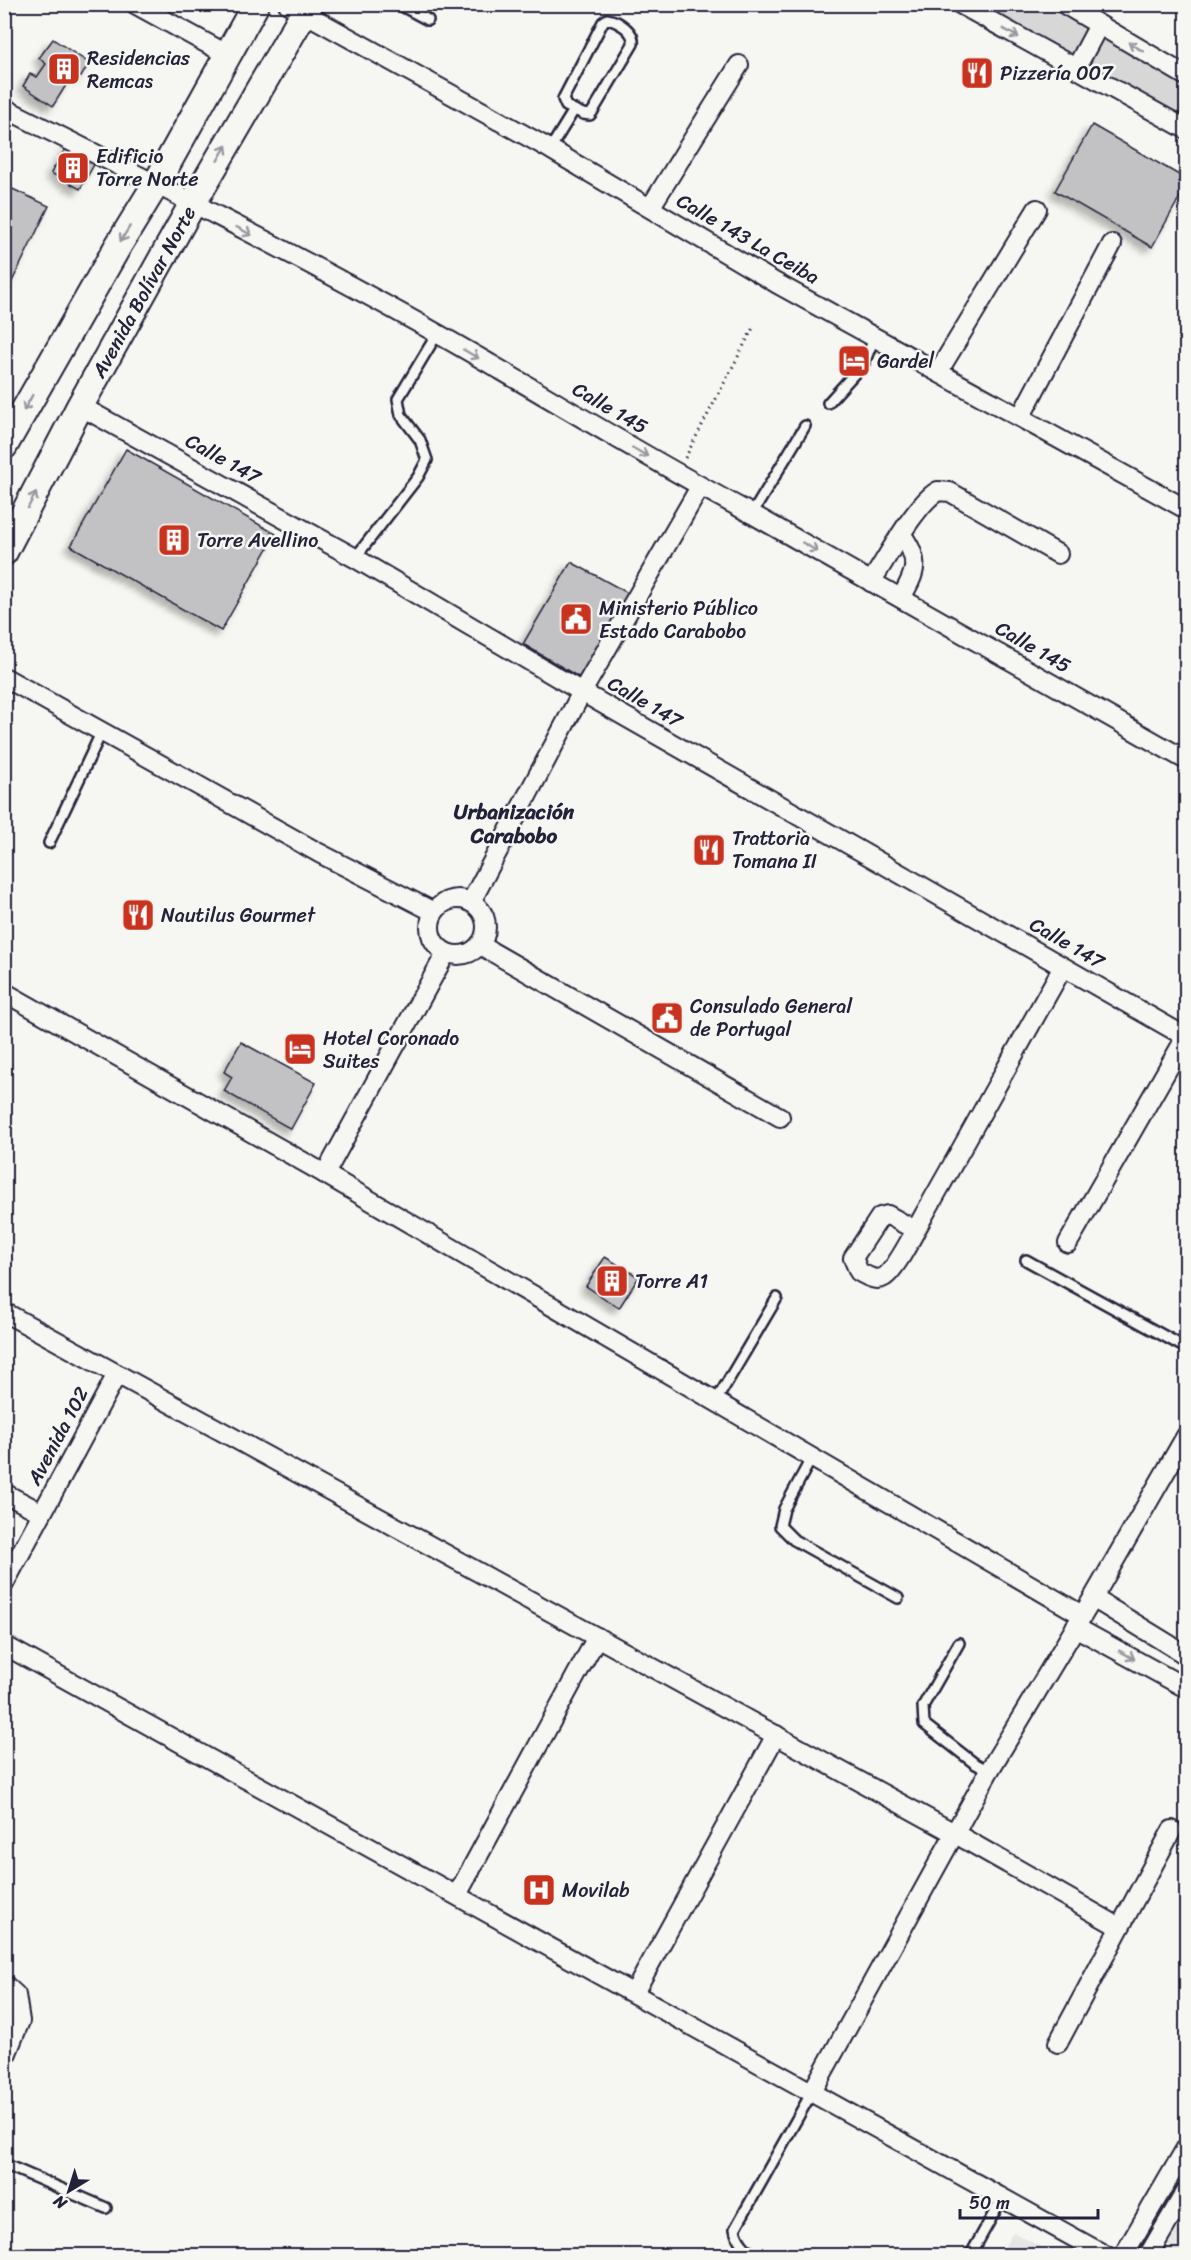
<svg xmlns="http://www.w3.org/2000/svg" width="1191" height="2260" font-family="Sriracha,sans-serif">
  <defs>
    <filter id="shadow"><feDropShadow dx="-5.5" dy="5.5" stdDeviation="3" flood-color="#0004"/></filter>
  </defs>
  <rect width="100%" height="100%" fill="#f6f6f2"/>
  <filter id="ink" filterUnits="userSpaceOnUse"><feTurbulence type="fractalNoise" baseFrequency=".0167" numOctaves="2"/><feDisplacementMap in="SourceGraphic" scale="12" xChannelSelector="R" yChannelSelector="G"/><feConvolveMatrix kernelMatrix="1 2 1 2 8 2 1 2 1" color-interpolation-filters="sRGB"/></filter>
  <g filter="url(#ink)">
    <g fill="#e6e6e4">
      <path d="M 1186,2202 L 1186,2255 L 1155,2256 Z"/>
      <path d="M 1013,2232 L 1056,2255 L 1000,2255 Z"/>
    </g>
    <path fill="#d7d7d7" stroke="#7c7c89" stroke-width="1.5" d="M 962,5 L 1062,5 L 1186,77 L 1186,129 Z"/>
    <g fill="#c2c2c4" stroke="#22223b" stroke-width="1.5" filter="url(#shadow)">
      <path d="M 53,39 L 89,63 L 81,77 L 73,74 L 53,106 L 23,86 L 30,74 L 37,77 L 46,64 L 39,58 Z"/>
      <path d="M 1092,125 L 1186,179 L 1186,186 L 1152,247 L 1055,191 Z"/>
      <path d="M 67,146 L 95,163 L 80,189 L 51,173 Z"/>
      <path d="M 4,185 L 49,206 L 4,298 Z"/>
      <path d="M 126,449 L 276,534 L 221,631 L 71,546 Z"/>
      <path d="M 571,562 L 628,593 L 580,678 L 523,644 Z"/>
      <path d="M 241,1042 L 316,1083 L 291,1129 L 224,1091 L 232,1077 L 224,1072 Z"/>
      <path d="M 605,1257 L 639,1277 L 619,1308 L 586,1286 Z"/>
    </g>
    <g fill="none" stroke-linecap="round" stroke-linejoin="round">
      <g stroke="#22223b" stroke-width="14">
        <g id="service">
          <path d="M 398,4 L 428,20"/>
          <path d="M 607,19 C 618,21 635,31 633,44 L 593,111 L 590,115 L 583,114 L 566,106 L 563,99 L 603,22 Z"/>
          <path d="M 550,149 L 574,110"/>
          <path d="M 828,403 L 864,363 L 875,336"/>
          <path d="M 752,514 L 805,426"/>
          <path d="M 355,558 L 418,477 L 427,460 L 420,440 L 401,415 L 398,399 L 437,334"/>
          <path d="M 49,843 L 102,731"/>
          <path d="M 1026,1260 L 1186,1348"/>
          <path d="M 716,1401 L 777,1298"/>
          <path d="M 812,1457 L 784,1509 L 780,1526 L 794,1540 L 898,1598"/>
          <path d="M 959,1643 L 923,1706 L 924,1724 L 974,1763 L 989,1771"/>
          <path d="M 4,2164 L 106,2208"/>
          <path d="M 754,2256 C 745,2248 737,2241 735,2229 L 812,2092"/>
          <path d="M 970,2256 L 1003,2197"/>
        </g>
      </g>
      <g stroke="#22223b" stroke-width="22">
        <g id="minor">
          <path d="M 135,4 L 228,55"/>
          <path d="M 288,4 L 550,149 L 776,283 L 1186,509"/>
          <path d="M 960,4 L 1186,129"/>
          <path d="M 1064,4 L 1186,76"/>
          <path d="M 1076,68 L 1099,25"/>
          <path d="M 4,108 C 150,181 296,254 438,334 C 543,393 645,458 752,514 L 1186,760"/>
          <path d="M 650,208 L 739,65"/>
          <path d="M 938,372 L 1037,209"/>
          <path d="M 80,406 L 355,558 L 582,692 L 1186,1037"/>
          <path d="M 1021,416 L 1112,244"/>
          <path d="M 871,582 C 887,558 916,503 938,491 L 950,492 L 1058,554"/>
          <path d="M 901,598 C 916,572 921,561 902,535"/>
          <path d="M 4,677 L 319,853 L 434,912"/>
          <circle cx="458" cy="927" r="28"/>
          <path d="M 471,902 L 582,692 L 700,487"/>
          <path d="M 480,945 L 780,1117"/>
          <path d="M 446,953 L 325,1174 L 1082,1615"/>
          <path d="M 4,992 L 325,1174"/>
          <path d="M 915,1230 L 888,1215 L 880,1217 L 853,1258 L 859,1272 C 867,1276 876,1282 884,1277 C 896,1270 916,1229 924,1215 C 971,1133 1016,1050 1063,967"/>
          <path d="M 1068,1243 L 1186,1037"/>
          <path d="M 4,1312 L 954,1833 L 1119,1927"/>
          <path d="M 4,1493 L 42,1513"/>
          <path d="M 4,1584 L 117,1374"/>
          <path d="M 1093,1598 L 1186,1655"/>
          <path d="M 1075,1627 L 1186,1688"/>
          <path d="M 4,1645 L 1107,2256"/>
          <path d="M 457,1895 L 597,1637"/>
          <path d="M 4,1984 L 16,1995 L 20,2021 L 4,2060"/>
          <path d="M 634,1993 L 776,1735"/>
          <path d="M 1058,2043 L 1172,1830"/>
          <path d="M 812,2092 L 989,1771 L 1093,1598 L 1186,1436"/>
          <path d="M 1123,2256 L 1186,2148"/>
          <path d="M 1148,2256 L 1186,2191"/>
        </g>
      </g>
      <g stroke="#22223b" stroke-width="30">
        <g id="secondary">
          <path d="M 4,446 L 118,246 L 156,184 L 256,4"/>
          <path d="M 4,552 L 80,406 L 193,203 L 309,4"/>
        </g>
      </g>
      <g stroke="#22223b" stroke-width="3" stroke-dasharray="1.5 4.5" stroke-linecap="butt">
        <path d="M 685,458 L 754,326"/>
        <path d="M 4,480 L 11,467"/>
      </g>
      <use href="#service" stroke="#f6f6f2" stroke-width="9"/>
      <use href="#minor" stroke="#f6f6f2" stroke-width="18"/>
      <use href="#secondary" stroke="#f6f6f2" stroke-width="26"/>
    </g>
    <defs><path id="oneway-shaft" d="M-6 0H5M1.5-3L5.5 0L1.5 3" fill="none" stroke-width="1.6" stroke-linecap="round" stroke-linejoin="round" transform="scale(1.5)"/></defs>
    <g stroke="#9797a0">
      <use href="#oneway-shaft" transform="translate(1011 33) rotate(29)"/>
      <use href="#oneway-shaft" transform="translate(1136 47) rotate(-149)"/>
      <use href="#oneway-shaft" transform="translate(222 153) rotate(-60)"/>
      <use href="#oneway-shaft" transform="translate(244 231) rotate(28)"/>
      <use href="#oneway-shaft" transform="translate(125 234) rotate(122)"/>
      <use href="#oneway-shaft" transform="translate(471 354) rotate(30)"/>
      <use href="#oneway-shaft" transform="translate(28 403) rotate(119)"/>
      <use href="#oneway-shaft" transform="translate(640 452) rotate(30)"/>
      <use href="#oneway-shaft" transform="translate(32 500) rotate(-63)"/>
      <use href="#oneway-shaft" transform="translate(810 547) rotate(30)"/>
      <use href="#oneway-shaft" transform="translate(1127 1655) rotate(29)"/>
    </g>
  </g>
  <defs>
    <g id="building-square" transform="scale(1.725)"><rect x="-9" y="-9" width="18" height="18" rx="4" fill="#c8321e" stroke="#f6f6f2"/><path d="M-4-6H4V6H1V3H-1V6H-4ZM-2.5-4.3h1.7v1.8h-1.7ZM.8-4.3h1.7v1.8H.8ZM-2.5-1h1.7V.8h-1.7ZM.8-1h1.7V.8H.8Z" fill="#fff"/></g>
    <g id="restaurant-square" transform="scale(1.725)"><rect x="-9" y="-9" width="18" height="18" rx="4" fill="#c8321e" stroke="#f6f6f2"/><path d="M-5-6h1v4h1v-4h1v4h1v-4h1v5L-1.5 .5V6h-2V.5L-5-1ZM5-6V6H3V1.5H1.5Q1.5-4 5-6Z" fill="#fff"/></g>
    <g id="hotel-square" transform="scale(1.725)"><rect x="-9" y="-9" width="18" height="18" rx="4" fill="#c8321e" stroke="#f6f6f2"/><path d="M-6-4.5h1.5V1H6V5H4.5V3h-9V5H-6ZM-4 0a1.8 1.8 0 1 1 3.6 0ZM.5 0V-2.5h3Q6-2.5 6 0Z" fill="#fff"/></g>
    <g id="civic-square" transform="scale(1.725)"><rect x="-9" y="-9" width="18" height="18" rx="4" fill="#c8321e" stroke="#f6f6f2"/><path d="M-.6-6.5H3V-4.5H.6V-3L4-1V1h2V6H-6V1h2V-1L-.6-3ZM-1.2 2.5V6h2.4V2.5Z" fill="#fff"/></g>
    <g id="hospital-square" transform="scale(1.725)"><rect x="-9" y="-9" width="18" height="18" rx="4" fill="#c8321e" stroke="#f6f6f2"/><path d="M-5-5h3v3.5h4V-5h3V5h-3V1.5h-4V5h-3Z" fill="#fff"/></g>
  </defs>
  <g fill-rule="evenodd">
    <use href="#building-square" x="64" y="69"/>
    <use href="#restaurant-square" x="977" y="73"/>
    <use href="#building-square" x="73" y="168"/>
    <use href="#hotel-square" x="854" y="361"/>
    <use href="#building-square" x="174" y="540"/>
    <use href="#civic-square" x="576" y="619"/>
    <use href="#restaurant-square" x="709" y="850"/>
    <use href="#restaurant-square" x="138" y="915"/>
    <use href="#civic-square" x="667" y="1018"/>
    <use href="#hotel-square" x="300" y="1049"/>
    <use href="#building-square" x="612" y="1281"/>
    <use href="#hospital-square" x="539" y="1890"/>
  </g>
  <g text-anchor="middle" dominant-baseline="central" stroke-width="5" stroke-linejoin="round" paint-order="stroke">
    <g font-size="20" fill="#22223b" stroke="#f6f6f2" text-anchor="start">
      <text x="87" y="58">Residencias<tspan x="87" dy="23">Remcas</tspan></text>
      <text x="1000" y="73">Pizzería 007</text>
      <text x="96" y="156">Edificio<tspan x="96" dy="23">Torre Norte</tspan></text>
      <text x="877" y="361">Gardel</text>
      <text x="197" y="540">Torre Avellino</text>
      <text x="599" y="608">Ministerio Público<tspan x="599" dy="23">Estado Carabobo</tspan></text>
      <text x="732" y="838">Trattoria<tspan x="732" dy="23">Tomana II</tspan></text>
      <text x="161" y="915">Nautilus Gourmet</text>
      <text x="690" y="1006">Consulado General<tspan x="690" dy="23">de Portugal</tspan></text>
      <text x="323" y="1038">Hotel Coronado<tspan x="323" dy="23">Suites</tspan></text>
      <text x="635" y="1281">Torre A1</text>
      <text x="562" y="1890">Movilab</text>
    </g>
    <g font-size="20" fill="#22223b" stroke="#f6f6f2">
      <text transform="translate(748 239) rotate(30)">Calle 143 La Ceiba</text>
      <text transform="translate(144 292) rotate(-61)">Avenida Bolívar Norte</text>
      <text transform="translate(610 408) rotate(30)">Calle 145</text>
      <text transform="translate(223 459) rotate(29)">Calle 147</text>
      <text transform="translate(1033 647) rotate(30)">Calle 145</text>
      <text transform="translate(645 702) rotate(30)">Calle 147</text>
      <text transform="translate(1067 943) rotate(30)">Calle 147</text>
      <text transform="translate(58 1436) rotate(-62)">Avenida 102</text>
    </g>
    <g font-size="21" font-weight="bold" fill="#22223b" stroke="#f6f6f2">
      <text x="514" y="812">Urbanización<tspan x="514" dy="24">Carabobo</tspan></text>
    </g>
  </g>
  <rect width="1191" height="2260" fill="none" stroke="#f6f6f2" stroke-width="24"/>
  <rect x="12" y="12" width="1167" height="2236" fill="none" stroke="#22223b" stroke-width="2" filter="url(#ink)"/>
  <g transform="translate(69 2191) rotate(218)" stroke="#f6f6f2" stroke-width="4.5" paint-order="stroke">
  <path d="M0-4.5L10 22L0 15L-10 22Z" fill="#22223b"/>
  <text y="-9" font-size="16" font-weight="bold" text-anchor="middle" fill="#22223b">N</text>
  </g>
  <path d="M960 2209v9h138v-9" fill="none" stroke="#22223b" stroke-width="3"/>
  <text x="969" y="2209" font-size="18" fill="#22223b" stroke="#f6f6f2" stroke-width="4.5" paint-order="stroke">50 m</text>
</svg>
